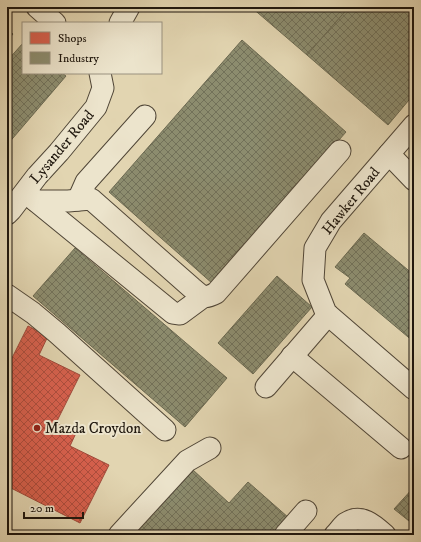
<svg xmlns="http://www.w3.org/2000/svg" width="421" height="542" font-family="'IM FELL DW Pica',serif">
  <defs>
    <pattern id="shops-cross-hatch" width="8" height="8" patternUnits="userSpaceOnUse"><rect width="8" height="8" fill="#d6604d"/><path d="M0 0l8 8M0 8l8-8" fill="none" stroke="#ad4e3e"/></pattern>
    <pattern id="industry-cross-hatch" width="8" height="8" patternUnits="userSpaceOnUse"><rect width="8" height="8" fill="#8c8c6e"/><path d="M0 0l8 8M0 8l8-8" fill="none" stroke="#727159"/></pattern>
  </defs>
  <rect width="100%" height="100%" fill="#e2d5b1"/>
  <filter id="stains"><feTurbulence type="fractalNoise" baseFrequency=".005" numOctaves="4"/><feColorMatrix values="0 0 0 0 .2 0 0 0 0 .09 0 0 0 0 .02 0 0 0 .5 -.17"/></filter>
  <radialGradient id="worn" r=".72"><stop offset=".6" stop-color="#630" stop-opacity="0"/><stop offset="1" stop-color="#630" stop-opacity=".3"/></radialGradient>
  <path fill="url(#shops-cross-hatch)" stroke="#9f4a3a" d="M 28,326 L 48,336 L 39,355 L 80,375 L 56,423 L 76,433 L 70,446 L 109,465 L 80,523 L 7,486 L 7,368 Z"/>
  <g fill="url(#industry-cross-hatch)" stroke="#6b6951">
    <path d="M 251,7 L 349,7 L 307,55 Z"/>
    <path d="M 349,7 L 414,7 L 414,94 L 388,125 L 307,55 Z"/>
    <path d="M 7,29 L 13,34 L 7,41 Z"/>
    <path d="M 242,40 L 346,132 L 213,284 L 109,192 Z"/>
    <path d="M 23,43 L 23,73 L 62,73 L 66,76 L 7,145 L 7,61 Z"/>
    <path d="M 364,233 L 414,275 L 414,342 L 345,284 L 350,278 L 335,267 Z"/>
    <path d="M 75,248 L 227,378 L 185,427 L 33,296 Z"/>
    <path d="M 277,276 L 312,307 L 253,374 L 218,343 Z"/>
    <path d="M 193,470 L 229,503 L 248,482 L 289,518 L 274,535 L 133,535 Z"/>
    <path d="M 414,487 L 414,525 L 394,509 Z"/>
  </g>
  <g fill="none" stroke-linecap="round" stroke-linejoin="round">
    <g stroke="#504637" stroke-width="23">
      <g id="minor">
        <path d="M 37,7 L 55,23"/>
        <path d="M 120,23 L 129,7"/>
        <path d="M 414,125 L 331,221 L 315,248 L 313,280 L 326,313 L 414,389"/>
        <path d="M 389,154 L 414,180"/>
        <path d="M 31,197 L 173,313 L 180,314 L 203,297"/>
        <path d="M 78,200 L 86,182 L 145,116"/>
        <path d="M 36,201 L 68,201 L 91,199 L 192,288 C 202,296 203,300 216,293 L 340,151"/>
        <path d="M 7,214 L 11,210 L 37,176 L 59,152 L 96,107 L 103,88 L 100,73"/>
        <path d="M 7,295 L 33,313 L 57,333 L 165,430"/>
        <path d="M 292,356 L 401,448"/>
        <path d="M 266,387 L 328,315"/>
        <path d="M 119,535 L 187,461 L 210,448"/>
        <path d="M 285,535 L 306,511"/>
        <path d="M 335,535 C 339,531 342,526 346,523 C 361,513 374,525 385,535"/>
      </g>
    </g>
    <use href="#minor" stroke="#ece4cc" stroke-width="21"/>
  </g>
  <circle fill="#8f2418" stroke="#ece4cc" stroke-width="1.5" cx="37" cy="428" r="4"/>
  <g text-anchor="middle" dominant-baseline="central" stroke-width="4" stroke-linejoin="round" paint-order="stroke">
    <g font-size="15" fill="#1f170e" stroke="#ece4cc">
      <text transform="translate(62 147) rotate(-50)">Lysander Road</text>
      <text transform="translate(351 201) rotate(-51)">Hawker Road</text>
    </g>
    <g font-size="15" fill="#1f170e" stroke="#ece4cc" text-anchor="start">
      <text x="45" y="428">Mazda Croydon</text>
    </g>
  </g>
  <rect width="421" height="542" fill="none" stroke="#e2d5b1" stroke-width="24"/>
  <rect x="8" y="8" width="405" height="526" fill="none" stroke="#1f170e" stroke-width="2"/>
  <rect x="12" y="12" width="397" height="518" fill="none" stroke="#1f170e"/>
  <rect x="22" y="22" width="140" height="52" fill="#ece4cc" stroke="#9a9280"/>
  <rect x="30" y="32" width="20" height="12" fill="#d6604d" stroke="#9a9280"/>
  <text x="58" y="42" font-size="12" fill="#1f170e">Shops</text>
  <rect x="30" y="52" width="20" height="12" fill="#8c8c6e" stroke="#9a9280"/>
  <text x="58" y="62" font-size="12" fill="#1f170e">Industry</text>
  <path d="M24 512v6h59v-6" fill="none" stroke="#1f170e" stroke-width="2"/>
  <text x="30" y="512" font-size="12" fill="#1f170e" stroke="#ece4cc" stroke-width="3" paint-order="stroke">20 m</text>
  <rect width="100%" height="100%" filter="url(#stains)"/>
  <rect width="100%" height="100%" fill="url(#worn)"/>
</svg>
